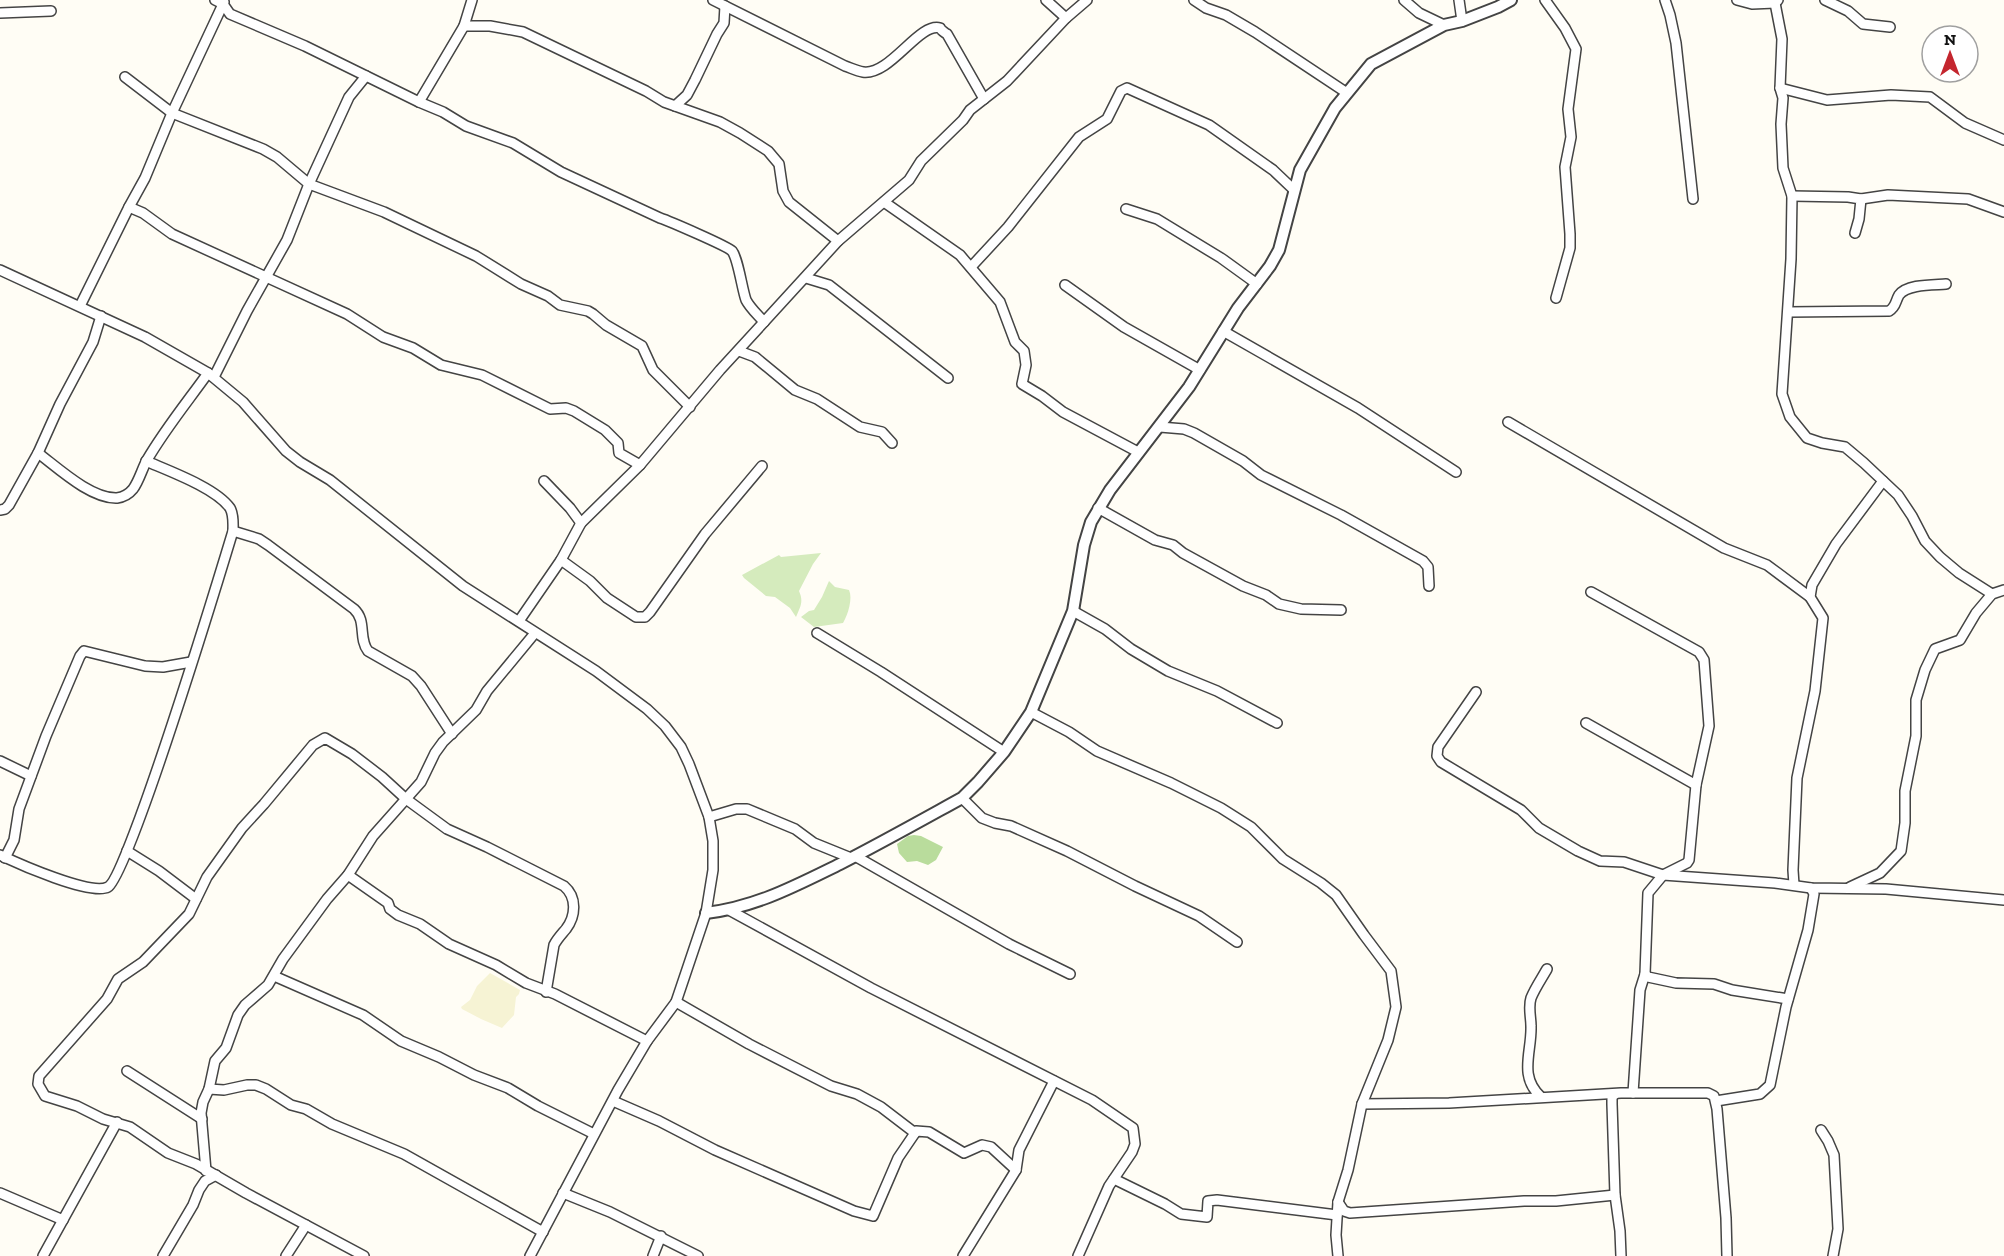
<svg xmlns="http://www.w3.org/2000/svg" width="2004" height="1256" font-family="'Zilla Slab',serif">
  <rect width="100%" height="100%" fill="#fffdf5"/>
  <path fill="#f6f3d4" d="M 490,973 L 520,990 L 519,994 L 516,997 L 514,1015 L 502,1028 L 481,1019 L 462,1009 L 461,1007 L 470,1000 L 477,986 Z"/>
  <g fill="#d5ebbd">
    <path d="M 821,553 L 813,564 L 799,591 C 804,602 800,607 796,617 L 790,608 L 775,597 L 766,596 L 744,578 L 742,575 L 779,555 L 781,557 Z"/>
    <path d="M 829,581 L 835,587 L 849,590 C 853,598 848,615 843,623 L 814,627 L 801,617 L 809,611 L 814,610 L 822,597 Z"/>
  </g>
  <path fill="#b9dc9c" d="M 914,835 L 921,836 L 943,847 L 936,860 L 928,865 L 917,861 L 907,862 L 899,853 L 897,844 L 908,836 Z"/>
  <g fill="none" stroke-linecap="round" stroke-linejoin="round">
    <g stroke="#444" stroke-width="12">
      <g id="minor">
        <path d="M 215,0 L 223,4 L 230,14 L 305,46 L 419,102 L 443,112 L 466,126 L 513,143 L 561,172 L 660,218 C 669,221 727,246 732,251 C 738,258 742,289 746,300 C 750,308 758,315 764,322"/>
        <path d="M 713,0 L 845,66 C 851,68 857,71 863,72 C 890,76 919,22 940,28 C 940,29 946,34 947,34 L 984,99"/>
        <path d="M 1046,0 L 1066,18"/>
        <path d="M 1194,0 L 1206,8 L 1226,15 L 1255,32 L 1347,93"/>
        <path d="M 1404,0 L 1419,13 L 1444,25"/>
        <path d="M 1459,0 L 1462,21"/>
        <path d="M 1545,0 L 1565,28 L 1576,49 L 1568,109 L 1571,137 L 1565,167 L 1570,234 L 1570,248 L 1556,298"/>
        <path d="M 1665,0 L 1670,15 L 1676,43 L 1693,199"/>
        <path d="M 1737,0 L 1752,4 L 1775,3 L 1778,0"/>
        <path d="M 1825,0 L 1848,11 L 1863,24 L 1890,27"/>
        <path d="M 1775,3 L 1782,39 L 1780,88 L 1783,98 L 1781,124 L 1783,168 L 1792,196 L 1791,259 L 1782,394 L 1790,417 L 1807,438 L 1822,443 L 1845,447 L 1864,463 L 1898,495 L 1912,516 L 1925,541 L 1940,557 L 1959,573 L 1992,594"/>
        <path d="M 0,13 L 51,11"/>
        <path d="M 464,26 L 490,26 L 523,32 L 646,91 L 664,102 L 720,122 L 740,133 L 768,151 L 779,164 L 783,191 L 789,202 L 838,241"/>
        <path d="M 125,77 L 172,113 L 263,149 L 277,157 L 309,184 L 384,212 L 476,256 L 521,284 L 548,296 L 560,305 L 588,311 L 593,314 L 606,325 L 642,346 L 653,370 L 690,407"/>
        <path d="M 1780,88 L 1827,100 L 1891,95 L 1930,97 L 1965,123 L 2004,140"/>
        <path d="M 419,102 L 464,26 L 472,0"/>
        <path d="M 675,106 L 687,95 L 695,80 L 717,34 L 724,23 L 725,6"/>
        <path d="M 1792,196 L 1848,197 L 1861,199 L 1859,219 L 1855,233"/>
        <path d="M 1861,199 L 1888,195 L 1968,199 L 2004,212"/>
        <path d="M 884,202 L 960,255 L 1000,302 L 1015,342 L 1024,351 L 1026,365 L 1022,384 L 1042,396 L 1063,412 L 1138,452"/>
        <path d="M 129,207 L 143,213 L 172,234 L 347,314 L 383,337 L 413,348 L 441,365 L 482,375 L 550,409 L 566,408 L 574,411 L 605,430 L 618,443 L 619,453 L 640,465"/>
        <path d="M 1126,209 L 1157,219 L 1221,258 L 1257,284"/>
        <path d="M 971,267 L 1008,227 L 1079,137 L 1107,119 L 1121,91 L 1127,88 L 1209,125 L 1273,170 L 1293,189"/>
        <path d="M 0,270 L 145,337 L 208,373 L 243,402 L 286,451 L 300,462 L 330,480 L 463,586 L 596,671 L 647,709 L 665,726 L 681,747 L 689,764 L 709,817 L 713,841 L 713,870 L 706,913 L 676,1002 L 647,1041 L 618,1090 L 530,1256"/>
        <path d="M 806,278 L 829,285 L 948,378"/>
        <path d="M 1065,285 L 1124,327 L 1200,370"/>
        <path d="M 80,306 L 129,207 L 145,178 L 172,113 L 224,2"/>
        <path d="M 1788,312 L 1889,311 C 1896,307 1895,302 1899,295 C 1907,284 1933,285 1946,284"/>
        <path d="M 1223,331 L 1358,408 L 1456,472"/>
        <path d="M 739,351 L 755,357 L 795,390 L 817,399 L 860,427 L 882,432 L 892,443"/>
        <path d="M 214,377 L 247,311 L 287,240 L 309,184 L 349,97 L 366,76"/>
        <path d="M 1508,422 L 1724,548 L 1767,565 L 1810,597"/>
        <path d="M 1160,427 L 1184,429 L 1194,433 L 1243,461 L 1261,475 L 1341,515 L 1423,561 L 1428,567 L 1429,586"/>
        <path d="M 38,453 C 58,468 91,499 117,498 C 124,497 129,494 133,489 C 139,481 142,469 147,460 C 165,429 188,401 208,373"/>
        <path d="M 544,481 L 570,508 L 581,523"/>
        <path d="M 1098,508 L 1155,540 L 1173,545 L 1183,553 L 1243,586 L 1266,595 L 1279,604 L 1301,609 L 1341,610"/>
        <path d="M 0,510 L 5,509 L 9,505 L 38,453 L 60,404 L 93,342 L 101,316"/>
        <path d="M 233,531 L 259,539 L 268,545 L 354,609 C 367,621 358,638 368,651 L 412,676 L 421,686 L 452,734"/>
        <path d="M 561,560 L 590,581 L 607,598 L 636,617 L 645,617 L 650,612 L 705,534 L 762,466"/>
        <path d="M 1591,592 L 1699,652 L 1704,660 L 1709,726 L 1696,785 L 1689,860 L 1687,863 L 1663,875 L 1648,893 L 1645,974 L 1648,977 L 1676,983 L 1714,984 L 1732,990 L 1788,999"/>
        <path d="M 1073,611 L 1105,629 L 1131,649 L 1168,671 L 1217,691 L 1277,723"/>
        <path d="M 519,621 L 561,560 L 581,523 L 640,465 L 720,370 L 764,322 L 838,241 L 909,180 L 921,161 L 963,120 L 970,110 L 1007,81 L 1066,18 L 1087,0"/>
        <path d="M 817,633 L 881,672 L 1004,752"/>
        <path d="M 1476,692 L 1438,747 L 1437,756 L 1441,762 L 1521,810 L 1539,828 L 1578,851 L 1600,861 L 1624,862 L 1663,875 L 1775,883 L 1811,888 L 1886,889 L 2004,900"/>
        <path d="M 1031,712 L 1069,732 L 1097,751 L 1171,783 L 1221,808 L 1251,827 L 1283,859 L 1321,883 L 1336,895 L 1364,935 L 1391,971 L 1396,1007 L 1388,1040 L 1362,1104 L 1348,1170 L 1338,1202 L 1336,1235 L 1338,1256"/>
        <path d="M 1586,723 L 1696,785"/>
        <path d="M 0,761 L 31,776"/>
        <path d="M 962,798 L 982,818 L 995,823 L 1011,826 L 1067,851 L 1135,886 L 1199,916 L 1237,942"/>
        <path d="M 709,817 L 736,809 L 747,809 L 795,829 L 814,843 L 851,858"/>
        <path d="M 127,851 L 159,871 L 196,899"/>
        <path d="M 0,855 C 19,864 91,896 108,887 C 128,877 220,574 233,531 C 233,523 234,515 230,508 C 216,488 169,471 146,461"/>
        <path d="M 855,856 L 1009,944 L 1070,974"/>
        <path d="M 5,858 L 14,840 L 19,809 L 46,736 L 80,656 L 84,651 L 145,666 L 163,667 L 191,662"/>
        <path d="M 348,875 L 388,903 L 390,909 L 398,915 L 420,924 L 449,944 L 496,965 L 526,983 L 555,994 L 647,1041"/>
        <path d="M 1794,885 L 1793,870 L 1797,778 L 1815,691 L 1823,618 L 1810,597 L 1812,585 L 1836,544 L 1883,481"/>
        <path d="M 1850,887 L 1880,873 L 1901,851 L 1905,823 L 1905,791 L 1916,736 L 1916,700 L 1925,670 L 1935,649 L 1960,640 L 1976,613 L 1992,594 L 2004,590"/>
        <path d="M 729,910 L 871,988 L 1092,1100 L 1133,1128 L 1135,1144 L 1132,1152 L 1109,1186 L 1078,1256"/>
        <path d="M 274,976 L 363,1015 L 401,1041 L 439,1057 L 474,1075 L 508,1088 L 538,1106 L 594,1134"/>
        <path d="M 676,1002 L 749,1044 L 831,1086 L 857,1094 L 881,1107 L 915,1133 L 916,1131 L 929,1132 L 964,1153 L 982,1145 L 991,1147 L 1016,1170"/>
        <path d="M 127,1071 L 202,1119"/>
        <path d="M 209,1089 L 224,1090 L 247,1085 L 256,1085 L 266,1089 L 291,1105 L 306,1109 L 332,1124 L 404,1154 L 543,1232"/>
        <path d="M 1633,1093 L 1640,990 L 1645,974"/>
        <path d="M 1615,1094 L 1612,1097 L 1612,1104 L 1615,1195 L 1620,1231 L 1621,1256"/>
        <path d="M 1541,1097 C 1518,1076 1532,1052 1531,1026 C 1531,1017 1528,1007 1531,998 C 1535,988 1542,978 1547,969"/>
        <path d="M 613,1101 L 659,1121 L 715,1150 L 854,1211 L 873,1216 L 898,1158 L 915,1133"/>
        <path d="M 1716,1101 L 1760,1094 L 1770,1085 L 1786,1007 L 1808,930 L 1814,894 L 1811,888"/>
        <path d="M 1362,1104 L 1449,1103 L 1621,1093 L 1708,1093 L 1714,1096 L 1717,1109 L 1726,1218 L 1727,1256"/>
        <path d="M 1821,1130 L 1828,1141 L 1834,1155 L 1838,1229 L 1833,1256"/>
        <path d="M 206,1171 L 201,1113 L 203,1102 L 209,1089 L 215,1061 L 226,1048 L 238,1015 L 245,1005 L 268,985 L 283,959 L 327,899 L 348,875 L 373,836 L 421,782 L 435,753 L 443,742 L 476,710 L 487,691 L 535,633"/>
        <path d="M 1114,1179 L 1165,1204 L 1181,1214 L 1207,1217 L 1208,1201 L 1217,1200 L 1337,1215"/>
        <path d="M 0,1193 L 63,1220"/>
        <path d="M 563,1193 L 610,1212 L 698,1256"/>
        <path d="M 1338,1202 L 1344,1211 L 1350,1213 L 1524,1201 L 1556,1201 L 1615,1195"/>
        <path d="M 43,1256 L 117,1122"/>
        <path d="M 163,1256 L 193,1205 L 199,1190 L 205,1181 L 216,1175"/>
        <path d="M 286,1256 L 306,1225"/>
        <path d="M 364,1256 L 246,1193 L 196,1164 L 168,1153 L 130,1127 L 103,1119 L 77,1106 L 45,1096 L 38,1084 L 39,1076 L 107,999 L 118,979 L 143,962 L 189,914 L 207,877 L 242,828 L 264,804 L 313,745 L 325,738 L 352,754 L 382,777 L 406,799 L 447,829 L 487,847 L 564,886 C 577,897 576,916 566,929 C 561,935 557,939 554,945 L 546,992"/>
        <path d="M 653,1256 L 661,1236"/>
        <path d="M 963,1256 L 1016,1170 L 1019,1150 L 1054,1081"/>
      </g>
    </g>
    <g stroke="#444" stroke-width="14">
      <path id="tertiary" d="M 706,913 C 756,907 795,886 840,864 C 881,843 922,820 962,798 L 978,782 L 1004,752 L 1031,712 L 1073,611 L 1084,545 L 1091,522 L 1110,490 L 1189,387 L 1238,308 L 1270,266 L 1279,250 L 1300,170 L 1335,108 L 1371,64 L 1444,25 L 1462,21 L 1498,7 L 1511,0"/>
    </g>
    <use href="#minor" stroke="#fff" stroke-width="9"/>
    <use href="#tertiary" stroke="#fff" stroke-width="10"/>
  </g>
  <g transform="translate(1950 54)"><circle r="28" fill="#ffffff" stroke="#a0a0a0" stroke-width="1.5"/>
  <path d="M0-4.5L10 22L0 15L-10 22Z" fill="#c4262e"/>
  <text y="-9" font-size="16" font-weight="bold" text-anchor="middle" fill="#111111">N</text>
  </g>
</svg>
